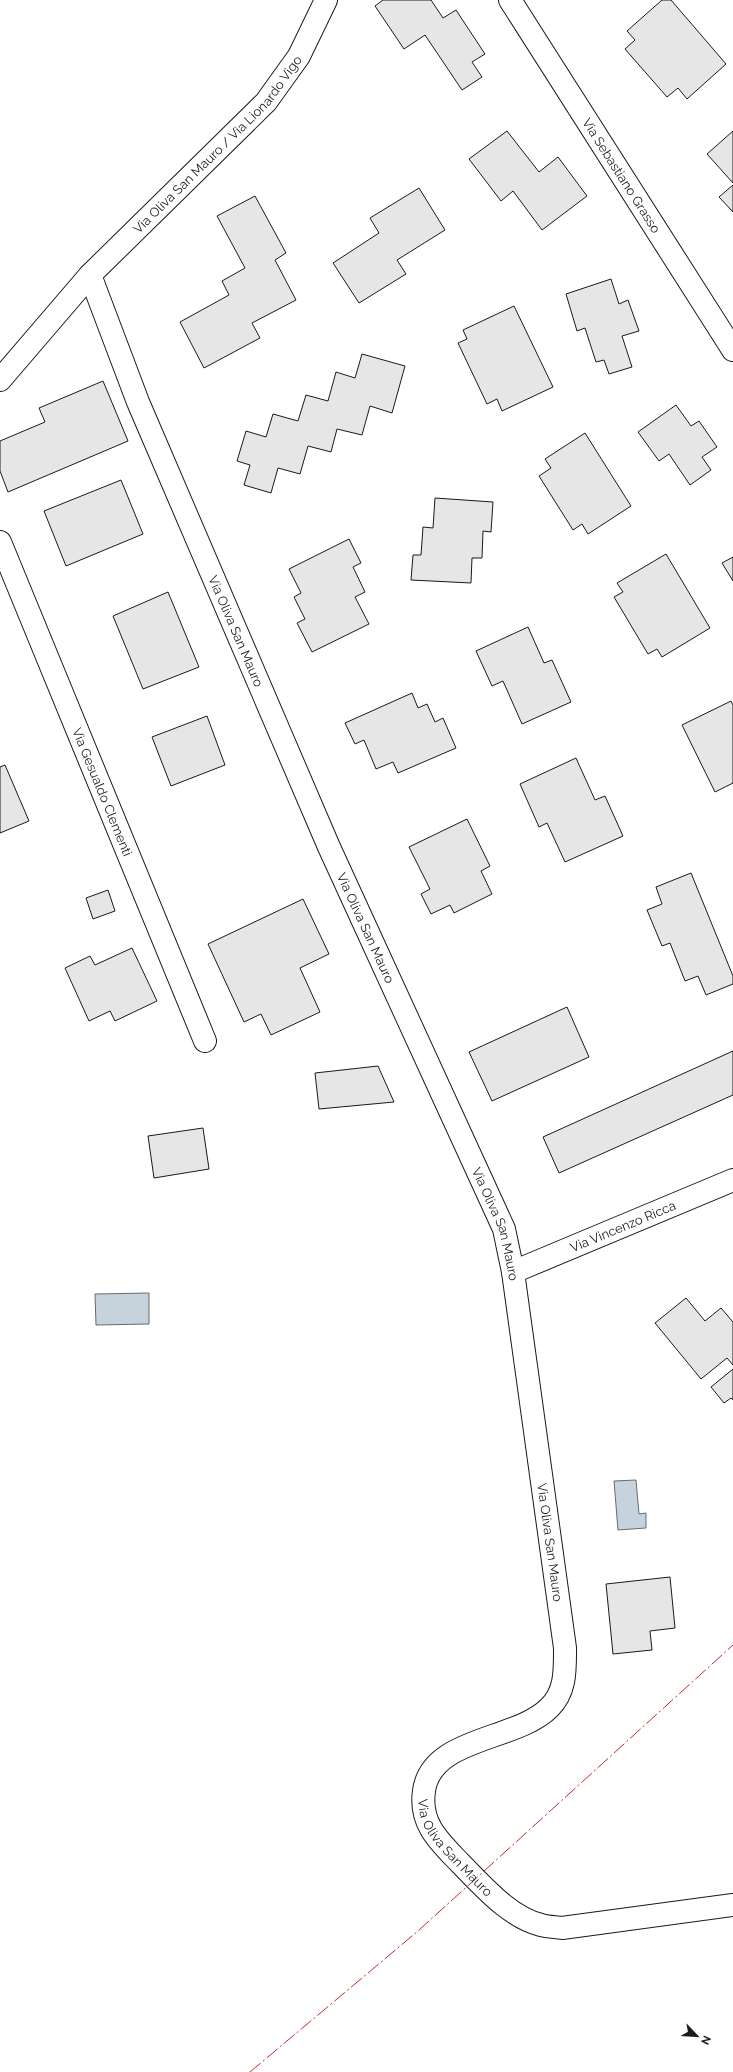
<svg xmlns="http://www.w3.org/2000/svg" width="733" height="2072" font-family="Raleway,sans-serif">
  <rect width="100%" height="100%" fill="#fff"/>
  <g fill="#c6d2dc" stroke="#6a6a6a">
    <path d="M 149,1293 L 149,1324 L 96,1325 L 95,1294 Z"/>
    <path d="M 636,1480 L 639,1514 L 646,1513 L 646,1528 L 618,1530 L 614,1481 Z"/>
  </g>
  <g fill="#e6e6e6" stroke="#1a1a1a">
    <path d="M 383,0 L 431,0 L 443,18 L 456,10 L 485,54 L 472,62 L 482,77 L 462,90 L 425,35 L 404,49 L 375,6 Z"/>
    <path d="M 662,0 L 671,0 L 726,64 L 687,99 L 678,88 L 667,97 L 625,49 L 635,40 L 627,31 Z"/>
    <path d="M 507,131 L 539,172 L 558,157 L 587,196 L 542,230 L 513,191 L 501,201 L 469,159 Z"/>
    <path d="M 733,131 L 733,183 L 707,154 Z"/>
    <path d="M 733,185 L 733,212 L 719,197 Z"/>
    <path d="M 419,188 L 445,230 L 397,260 L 406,274 L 359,303 L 333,263 L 379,233 L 370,218 Z"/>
    <path d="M 255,196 L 286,253 L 275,260 L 296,300 L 252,323 L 260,338 L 204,368 L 180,322 L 229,295 L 222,281 L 245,268 L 217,216 Z"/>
    <path d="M 611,279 L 619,304 L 628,300 L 639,331 L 622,336 L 632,367 L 609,374 L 604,360 L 596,362 L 585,328 L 577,331 L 566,294 Z"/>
    <path d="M 514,306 L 553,387 L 502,411 L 497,399 L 487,404 L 458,343 L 467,339 L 463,330 Z"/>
    <path d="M 362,354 L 405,366 L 392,413 L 370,406 L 362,435 L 337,429 L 331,452 L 308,446 L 300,474 L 278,468 L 271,493 L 244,485 L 250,465 L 237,461 L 246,431 L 266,437 L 273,414 L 298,421 L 306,395 L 328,401 L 336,372 L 355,378 Z"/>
    <path d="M 103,381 L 128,441 L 8,492 L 0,471 L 0,441 L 45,422 L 39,408 Z"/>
    <path d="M 676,405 L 691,426 L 699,421 L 717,447 L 702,457 L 711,470 L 690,485 L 669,454 L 659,461 L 638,432 Z"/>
    <path d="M 585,433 L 631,506 L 588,534 L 582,524 L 573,530 L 539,476 L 551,468 L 545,459 Z"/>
    <path d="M 121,480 L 143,534 L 66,566 L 44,511 Z"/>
    <path d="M 435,498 L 493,502 L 491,532 L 483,531 L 482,558 L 472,558 L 471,583 L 411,580 L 413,555 L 421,555 L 423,527 L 433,528 Z"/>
    <path d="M 349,539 L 361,563 L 353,567 L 365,592 L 355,597 L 369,624 L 312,652 L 297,623 L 305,619 L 294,597 L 301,593 L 289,569 Z"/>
    <path d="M 666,554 L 710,628 L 662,657 L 657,649 L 648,654 L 614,597 L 623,592 L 617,583 Z"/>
    <path d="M 733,557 L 733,581 L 722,563 Z"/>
    <path d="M 168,592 L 199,667 L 143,689 L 113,616 Z"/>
    <path d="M 528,627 L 544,663 L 552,660 L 571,702 L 522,724 L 503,681 L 492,686 L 476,651 Z"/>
    <path d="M 412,693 L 418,708 L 427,704 L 435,722 L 443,718 L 456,748 L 398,773 L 393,762 L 376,769 L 364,740 L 355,744 L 345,723 Z"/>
    <path d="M 731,701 L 733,705 L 733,783 L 715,792 L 682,725 Z"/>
    <path d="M 207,716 L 225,765 L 171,786 L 152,737 Z"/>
    <path d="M 576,758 L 595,800 L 605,796 L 623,836 L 565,862 L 547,823 L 539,827 L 520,784 Z"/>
    <path d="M 5,765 L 29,821 L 0,833 L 0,767 Z"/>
    <path d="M 467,819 L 490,866 L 481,871 L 492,894 L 454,913 L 450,905 L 431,914 L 421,894 L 430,889 L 409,847 Z"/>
    <path d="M 691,873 L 733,976 L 733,984 L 706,995 L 698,976 L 685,981 L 670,943 L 662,946 L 647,910 L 662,904 L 656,887 Z"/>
    <path d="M 108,890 L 115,911 L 93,919 L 86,898 Z"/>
    <path d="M 303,899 L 329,954 L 300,968 L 320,1012 L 271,1035 L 261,1014 L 244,1022 L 208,944 Z"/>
    <path d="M 132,948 L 157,1001 L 115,1021 L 110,1011 L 89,1021 L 65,968 L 90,956 L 95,965 Z"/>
    <path d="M 567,1007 L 589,1057 L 492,1101 L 469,1052 Z"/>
    <path d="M 733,1051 L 733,1095 L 559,1173 L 543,1137 Z"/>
    <path d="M 378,1066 L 394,1102 L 319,1109 L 315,1073 Z"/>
    <path d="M 203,1128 L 209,1169 L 154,1178 L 148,1136 Z"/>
    <path d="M 686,1298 L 705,1321 L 721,1308 L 733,1322 L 733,1365 L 727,1358 L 701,1379 L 655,1323 Z"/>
    <path d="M 733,1369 L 733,1400 L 731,1398 L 724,1403 L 711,1387 Z"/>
    <path d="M 670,1577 L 675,1628 L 650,1631 L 652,1650 L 613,1654 L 606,1584 Z"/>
  </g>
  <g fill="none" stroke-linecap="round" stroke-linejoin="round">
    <g stroke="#1a1a1a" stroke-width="24">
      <g id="street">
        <path id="s1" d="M 510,0 L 733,350"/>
        <path id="s2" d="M 0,542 L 205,1041"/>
        <path id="s3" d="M 513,1272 L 733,1180"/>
      </g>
    </g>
    <g stroke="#1a1a1a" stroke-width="24">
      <g id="secondary">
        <path id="s4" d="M 90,275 L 138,402 L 329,847 L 504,1229 L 513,1272 L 565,1648 C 565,1670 566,1692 549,1708 C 516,1741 431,1737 424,1791 C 419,1824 440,1842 460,1863 C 483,1886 509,1917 541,1925 C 548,1927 556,1927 562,1928 L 733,1905"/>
        <path id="s5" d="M 0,380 L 90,275 L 266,102 L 299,56 L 326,0"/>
      </g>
    </g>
    <use href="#street" stroke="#fff" stroke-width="22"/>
    <use href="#secondary" stroke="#fff" stroke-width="22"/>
    <path stroke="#c62828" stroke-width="1" stroke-dasharray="14 3 2 3" stroke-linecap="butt" d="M 250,2072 L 418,1931 L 733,1645"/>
  </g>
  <g text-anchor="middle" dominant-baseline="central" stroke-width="3" stroke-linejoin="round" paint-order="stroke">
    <g font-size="13" fill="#1a1a1a" stroke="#fff">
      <text stroke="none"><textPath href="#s5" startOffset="321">Via Oliva San Mauro / Via Lionardo Vigo</textPath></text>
      <text stroke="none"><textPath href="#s1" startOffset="208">Via Sebastiano Grasso</textPath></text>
      <text stroke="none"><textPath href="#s4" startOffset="385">Via Oliva San Mauro</textPath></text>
      <text stroke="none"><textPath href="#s2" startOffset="270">Via Gesualdo Clementi</textPath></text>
      <text stroke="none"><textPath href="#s4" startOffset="709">Via Oliva San Mauro</textPath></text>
      <text stroke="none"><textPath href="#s4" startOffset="1033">Via Oliva San Mauro</textPath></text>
      <text stroke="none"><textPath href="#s3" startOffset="119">Via Vincenzo Ricca</textPath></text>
      <text stroke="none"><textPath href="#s4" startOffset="1357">Via Oliva San Mauro</textPath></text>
      <text stroke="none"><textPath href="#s4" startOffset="1752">Via Oliva San Mauro</textPath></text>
    </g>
  </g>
  <g transform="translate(697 2036) rotate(115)" stroke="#ffffff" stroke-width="3" paint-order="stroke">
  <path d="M0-3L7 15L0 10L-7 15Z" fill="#1a1a1a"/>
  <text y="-6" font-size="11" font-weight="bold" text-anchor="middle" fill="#1a1a1a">N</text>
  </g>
</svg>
